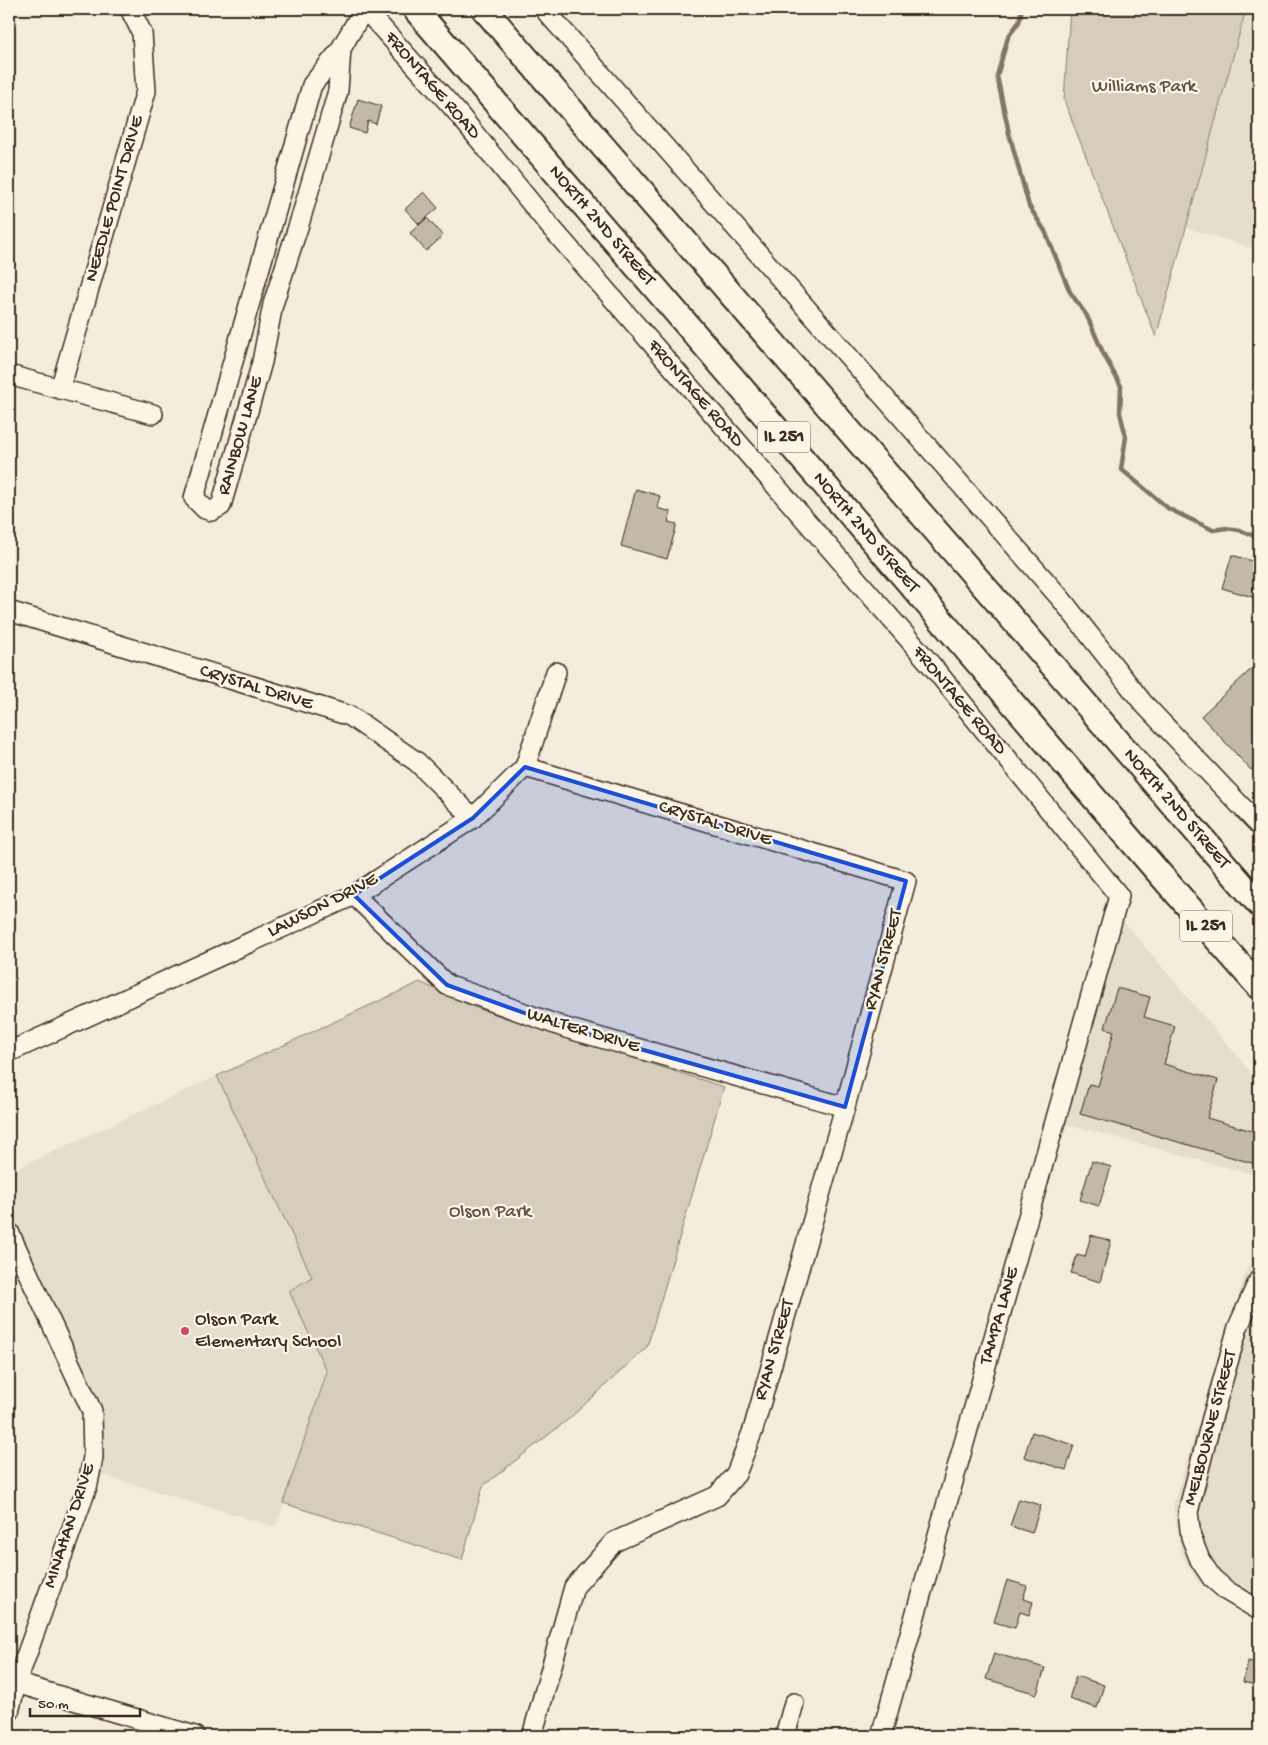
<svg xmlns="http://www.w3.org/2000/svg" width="1268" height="1745" font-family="'Gochi Hand',sans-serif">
  <rect width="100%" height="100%" fill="#f4eddd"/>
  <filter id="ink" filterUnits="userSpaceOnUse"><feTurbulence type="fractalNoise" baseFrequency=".02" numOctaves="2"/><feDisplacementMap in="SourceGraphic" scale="10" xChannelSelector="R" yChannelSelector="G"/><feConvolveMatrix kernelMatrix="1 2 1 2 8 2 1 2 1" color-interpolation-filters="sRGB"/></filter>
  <g filter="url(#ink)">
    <g fill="#e5ddce">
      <path d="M 1246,9 L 1259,9 L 1259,250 L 1186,228 Z"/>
      <path d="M 1119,916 L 1259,1082 L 1259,1176 L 1062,1123 Z"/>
      <path d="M 217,1076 L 312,1277 L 289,1291 L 327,1371 L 276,1527 L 99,1474 L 102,1437 L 96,1406 L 9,1215 L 9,1172 Z"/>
      <path d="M 1259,1254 L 1259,1622 L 1198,1582 L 1181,1553 L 1173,1505 L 1247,1268 Z"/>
    </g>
    <g fill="#d6cdbd" stroke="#887c6e">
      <path d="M 1070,9 L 1246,9 L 1156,337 L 1064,100 Z"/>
      <path d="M 420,982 L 476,1008 L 724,1087 L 647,1347 L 570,1418 L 483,1486 L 462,1560 L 283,1503 L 327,1372 L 289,1291 L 312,1277 L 217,1076 Z"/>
    </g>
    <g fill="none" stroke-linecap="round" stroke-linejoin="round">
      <path stroke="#817466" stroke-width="4.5" d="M 1022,9 L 1019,22 L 1008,37 L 997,76 L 1009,133 L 1029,206 L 1045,231 L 1070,292 L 1087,316 L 1104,355 L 1121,386 L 1120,413 L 1126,437 L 1121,469 L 1169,509 L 1213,530 L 1226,528 L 1239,530 L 1259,538"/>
    </g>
    <g fill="#c3b9aa" stroke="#3b2a1e">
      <path d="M 358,99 L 381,106 L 376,124 L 368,121 L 365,133 L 349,128 Z"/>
      <path d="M 424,192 L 438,208 L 419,224 L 405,209 Z"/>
      <path d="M 427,218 L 443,236 L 426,251 L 410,233 Z"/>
      <path d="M 636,489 L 660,496 L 657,508 L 671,512 L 668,522 L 677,524 L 667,559 L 621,546 Z"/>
      <path d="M 1232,555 L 1259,563 L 1259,599 L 1222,588 Z"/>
      <path d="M 1259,662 L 1259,762 L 1251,770 L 1201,716 Z"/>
      <path d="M 1117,988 L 1150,997 L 1144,1017 L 1175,1026 L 1164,1064 L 1218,1080 L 1207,1118 L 1259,1133 L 1259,1165 L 1080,1114 L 1089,1084 L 1098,1086 L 1114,1031 L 1105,1028 Z"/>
      <path d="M 1092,1161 L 1111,1167 L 1099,1206 L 1080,1200 Z"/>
      <path d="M 1091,1235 L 1111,1241 L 1100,1282 L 1071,1273 L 1077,1255 L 1085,1257 Z"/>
      <path d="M 1032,1432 L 1074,1445 L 1066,1470 L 1024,1457 Z"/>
      <path d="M 1019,1499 L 1041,1505 L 1032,1533 L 1010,1526 Z"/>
      <path d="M 1007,1580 L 1027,1586 L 1023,1599 L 1033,1602 L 1029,1615 L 1020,1612 L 1015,1628 L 994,1622 Z"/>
      <path d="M 994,1653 L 1045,1668 L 1037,1694 L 986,1679 Z"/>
      <path d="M 1248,1661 L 1259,1664 L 1259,1686 L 1243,1682 Z"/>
      <path d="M 1076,1676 L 1104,1685 L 1097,1708 L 1069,1699 Z"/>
    </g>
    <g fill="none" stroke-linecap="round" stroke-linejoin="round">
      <g stroke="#3b2a1e" stroke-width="22">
        <g id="minor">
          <path d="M 365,9 L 456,111 L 549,225 L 933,667 L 1119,896 L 881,1736"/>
          <path d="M 544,9 L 1062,600 L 1143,703 L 1259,825"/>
          <path d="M 341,49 L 338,91 L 300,221 L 273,304 L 262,362 L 221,506 L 212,511 L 205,509 L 194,498 L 312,85 L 339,52 L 364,9"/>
          <path d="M 9,375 L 153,414"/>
          <path d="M 60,389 L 146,91 L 142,33 L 130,9"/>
          <path d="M 9,611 L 350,716 L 417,762 L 473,818"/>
          <path d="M 525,767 L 906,881 L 845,1107 L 753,1430 L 736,1474 L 717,1496 L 614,1542 L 574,1587 L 532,1736"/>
          <path d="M 354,895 L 447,985 L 566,1028 L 845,1107"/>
          <path d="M 9,1052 L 354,895 L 473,818 L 525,767 L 556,672"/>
          <path d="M 9,1232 L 92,1411 L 93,1457 L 88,1484 L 16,1684 L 9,1712"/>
          <path d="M 1259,1280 L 1238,1327 L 1212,1418 L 1188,1512 L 1191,1537 L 1200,1560 L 1212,1578 L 1227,1591 L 1259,1610"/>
          <path d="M 9,1681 L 195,1736"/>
          <path d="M 785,1736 L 794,1703"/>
        </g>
      </g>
      <g stroke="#3b2a1e" stroke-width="28">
        <g id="major">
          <path id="s1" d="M 415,9 L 1152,865 L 1259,987"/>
          <path id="s2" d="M 484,9 L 1259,904"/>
        </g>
      </g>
      <use href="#minor" stroke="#fcf5e5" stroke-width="19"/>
      <use href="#major" stroke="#fcf5e5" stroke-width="24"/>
    </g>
  </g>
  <path fill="#1d4ed8" fill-opacity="0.2" stroke="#1d4ed8" stroke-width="4" stroke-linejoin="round" d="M 525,767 L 906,881 L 845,1107 L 566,1028 L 447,985 L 354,895 L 473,818 Z"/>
  <circle fill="#d1495b" stroke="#fcf5e5" stroke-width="2" cx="185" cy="1331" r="5"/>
  <g text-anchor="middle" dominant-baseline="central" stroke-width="4.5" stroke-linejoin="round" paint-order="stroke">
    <g fill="#fcf5e5" stroke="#75675a" stroke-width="1">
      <rect x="758" y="421.5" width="52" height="31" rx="4"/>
      <rect x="1180" y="910.5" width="52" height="31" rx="4"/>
    </g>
    <g font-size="18" font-weight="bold" fill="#3b2a1e">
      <text x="784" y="437">IL 251</text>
      <text x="1206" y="926">IL 251</text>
    </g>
    <g font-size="19" fill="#3b2a1e" stroke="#fcf5e5">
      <text transform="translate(432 86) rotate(49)">FRONTAGE ROAD</text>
      <text transform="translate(115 199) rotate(-74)">NEEDLE POINT DRIVE</text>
      <text stroke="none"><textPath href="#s1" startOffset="286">NORTH 2ND STREET</textPath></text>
      <text transform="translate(695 394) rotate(49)">FRONTAGE ROAD</text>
      <text transform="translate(241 436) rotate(-74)">RAINBOW LANE</text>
      <text stroke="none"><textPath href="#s1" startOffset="691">NORTH 2ND STREET</textPath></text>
      <text transform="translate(256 688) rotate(17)">CRYSTAL DRIVE</text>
      <text transform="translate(959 701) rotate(50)">FRONTAGE ROAD</text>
      <text stroke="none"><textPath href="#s2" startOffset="1058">NORTH 2ND STREET</textPath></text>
      <text transform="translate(715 824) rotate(17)">CRYSTAL DRIVE</text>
      <text transform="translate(323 906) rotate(-27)">LAWSON DRIVE</text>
      <text transform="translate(884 960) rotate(-75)">RYAN STREET</text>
      <text transform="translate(583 1031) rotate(17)">WALTER DRIVE</text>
      <text transform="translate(1000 1316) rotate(-74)">TAMPA LANE</text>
      <text transform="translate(775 1350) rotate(-74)">RYAN STREET</text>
      <text transform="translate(1211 1428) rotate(-75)">MELBOURNE STREET</text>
      <text transform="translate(70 1526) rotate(-72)">MINAHAN DRIVE</text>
    </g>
    <g font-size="19" fill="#625346" stroke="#fcf5e5">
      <text x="1144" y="87">Williams Park</text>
      <text x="490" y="1212">Olson Park</text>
    </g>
    <g font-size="19" fill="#3b2a1e" stroke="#fcf5e5" text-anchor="start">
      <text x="195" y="1320">Olson Park<tspan x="195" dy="22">Elementary School</tspan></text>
    </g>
  </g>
  <rect width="1268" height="1745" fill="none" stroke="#fcf5e5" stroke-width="30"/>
  <rect x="15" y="15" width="1238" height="1715" fill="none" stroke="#3b2a1e" stroke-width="2" filter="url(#ink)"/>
  <path d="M30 1708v8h110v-8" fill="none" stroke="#3b2a1e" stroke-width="2.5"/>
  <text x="38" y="1708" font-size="15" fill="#3b2a1e" stroke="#fcf5e5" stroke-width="4" paint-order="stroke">50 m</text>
</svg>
